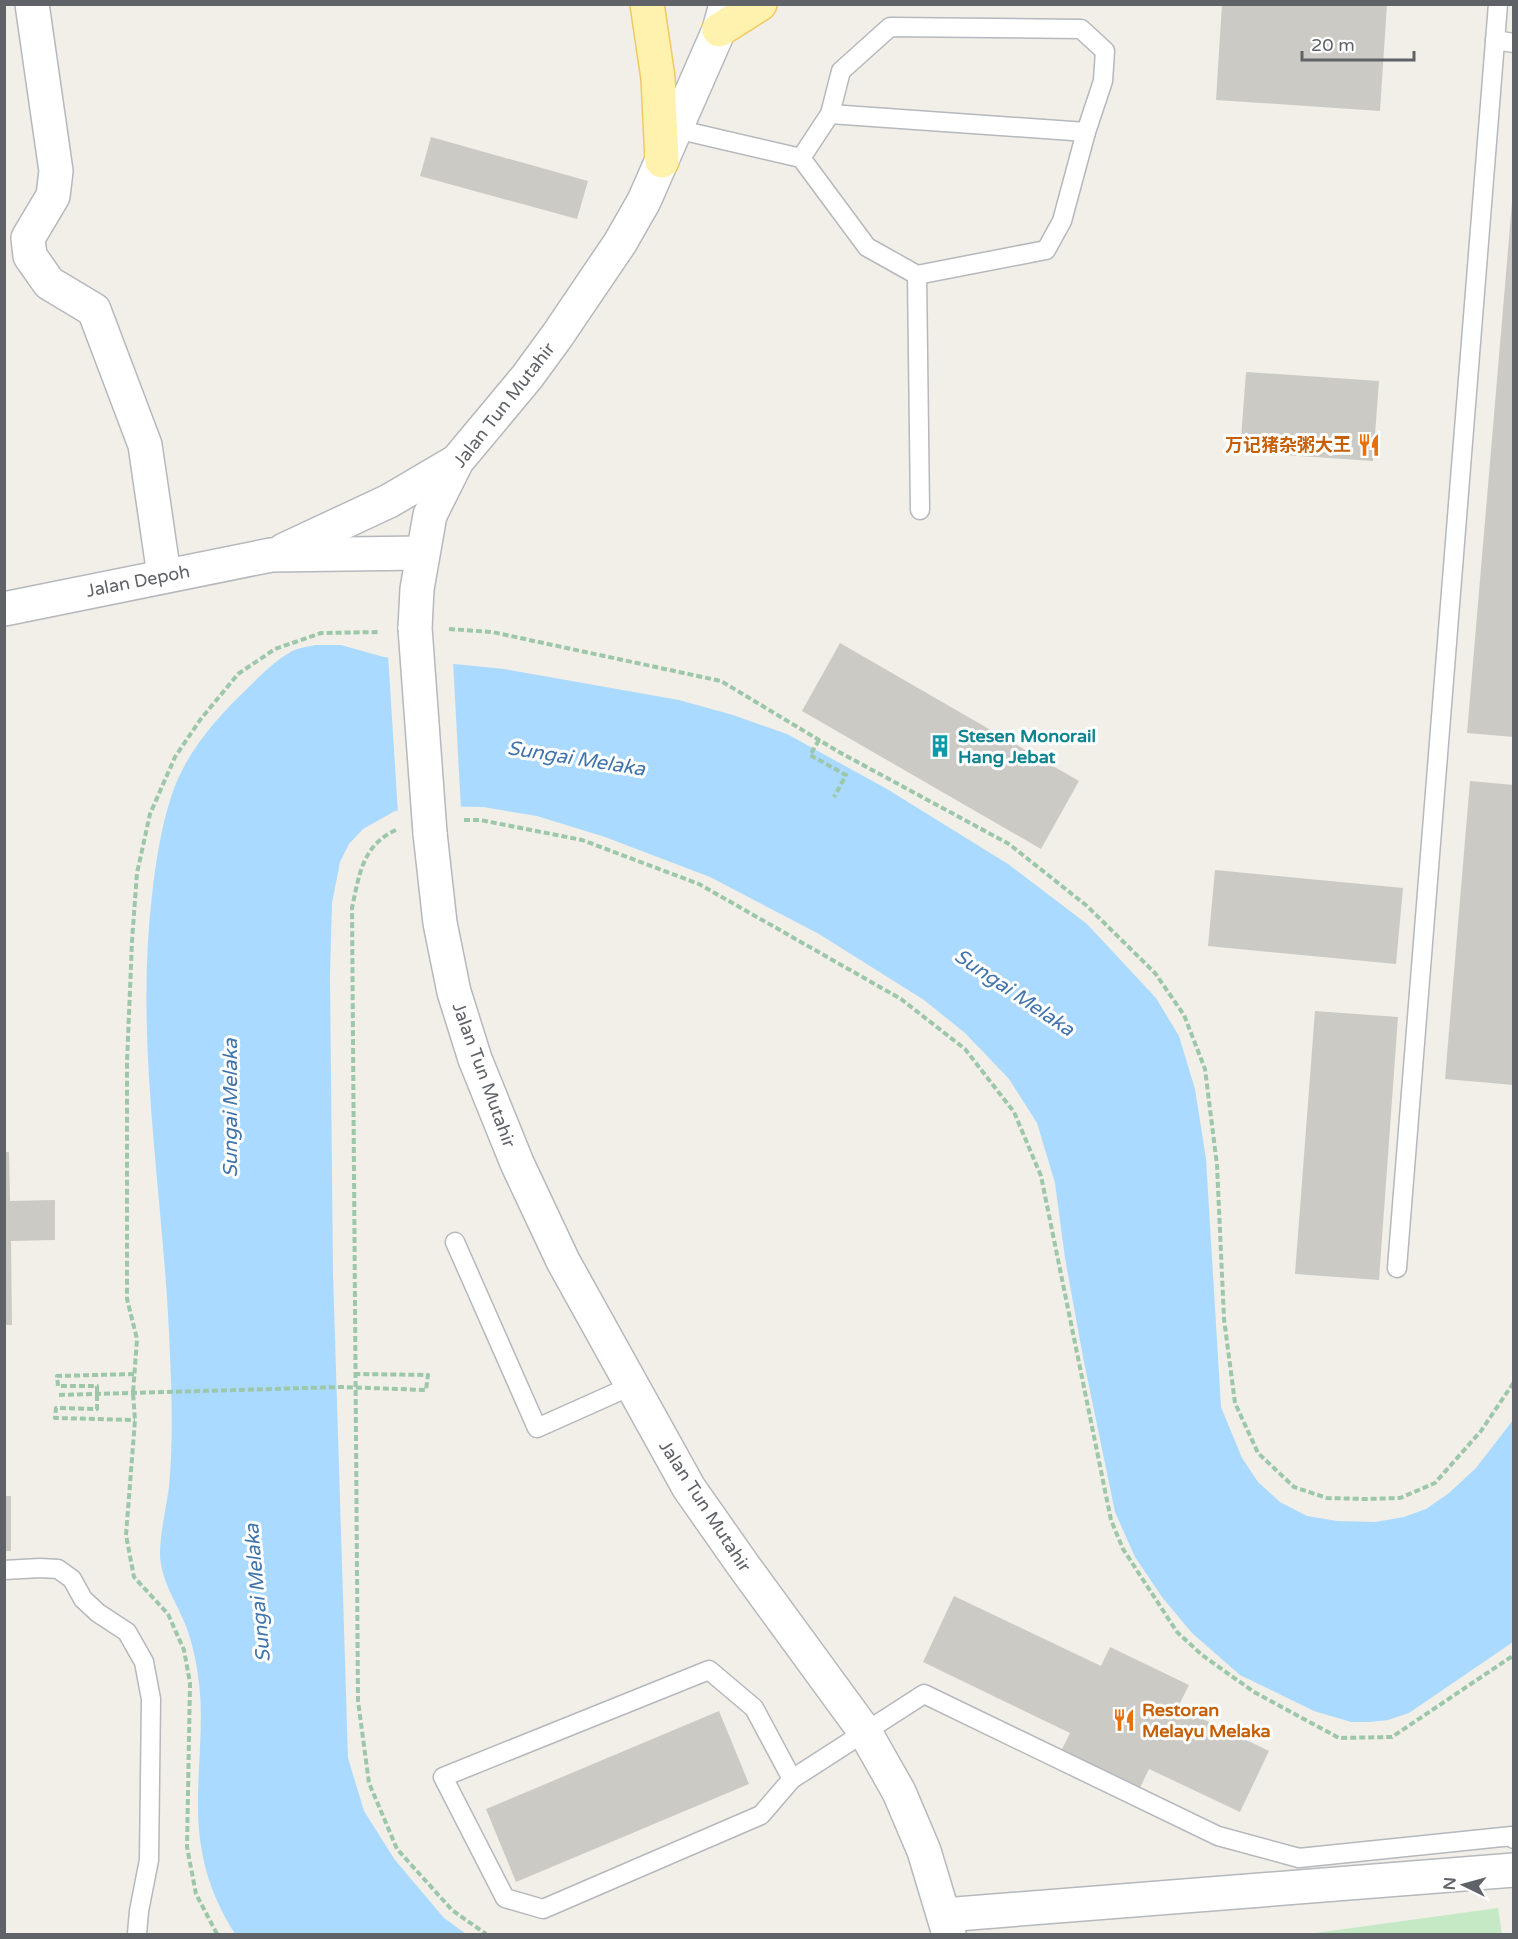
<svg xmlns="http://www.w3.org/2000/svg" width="1518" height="1939" font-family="'Varela Round','Noto Sans SC',sans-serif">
  <rect width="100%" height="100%" fill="#f1efe8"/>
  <path fill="#c5e8c5" d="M 1498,1908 L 1502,1934 L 1308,1934 Z"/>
  <path fill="#aadaff" d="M 315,645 L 341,645 L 384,657 L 504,669 L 679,700 L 733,715 L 787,734 L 887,789 L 1008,864 L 1087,924 L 1156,998 L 1179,1036 L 1195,1089 L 1206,1159 L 1221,1407 L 1242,1458 L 1258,1482 L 1280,1502 L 1307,1516 L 1337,1521 L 1375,1522 L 1404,1517 L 1426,1509 L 1449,1493 L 1476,1468 L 1513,1420 L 1513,1642 L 1409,1713 L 1388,1720 L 1369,1722 L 1351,1722 L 1314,1711 L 1240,1675 L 1192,1633 L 1162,1597 L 1135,1557 L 1115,1512 L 1083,1357 L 1065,1258 L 1055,1183 L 1037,1123 L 1009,1079 L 965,1033 L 924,1000 L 819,934 L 710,877 L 605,837 L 537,816 L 483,807 L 423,806 L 395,811 L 363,829 L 349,844 L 340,862 L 332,903 L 330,976 L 333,1273 L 348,1758 L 364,1811 L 395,1860 L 444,1918 L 466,1934 L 235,1934 C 219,1909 207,1881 202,1852 C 192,1800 204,1746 200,1693 C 198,1670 194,1648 186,1626 C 177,1603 161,1581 160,1555 C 160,1533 166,1509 169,1487 C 173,1444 172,1399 170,1356 C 165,1202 134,1049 152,895 C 156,861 161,827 172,794 C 187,750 219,715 252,684 C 263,673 275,661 289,653 C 296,648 307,647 315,645 Z"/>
  <path fill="#f1efe8" d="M 388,654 L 453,661 L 461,809 L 423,809 L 398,814 Z"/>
  <g fill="#cccac5">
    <path d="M 1222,4 L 1387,4 L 1380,111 L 1216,100 Z"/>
    <path d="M 431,137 L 588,181 L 577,219 L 420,176 Z"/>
    <path d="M 1512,203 L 1514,203 L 1514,737 L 1467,733 Z"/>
    <path d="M 1246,372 L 1379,381 L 1373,461 L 1240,452 Z"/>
    <path d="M 840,643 L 1079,781 L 1041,849 L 802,711 Z"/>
    <path d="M 1470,781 L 1514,785 L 1514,1085 L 1445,1079 Z"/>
    <path d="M 1215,870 L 1403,888 L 1396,964 L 1208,946 Z"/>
    <path d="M 1315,1011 L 1398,1017 L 1379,1280 L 1295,1274 Z"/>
    <path d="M 4,1152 L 9,1152 L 10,1201 L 55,1200 L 55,1240 L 11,1241 L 12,1325 L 4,1325 Z"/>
    <rect x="4" y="1496" width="7" height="55"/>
    <path d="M 954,1596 L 1101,1666 L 1110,1647 L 1189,1685 L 1178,1707 L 1269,1751 L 1240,1812 L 1149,1769 L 1139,1790 L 1060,1753 L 1070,1733 L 923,1662 Z"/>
    <path d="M 719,1711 L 749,1784 L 516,1882 L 486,1809 Z"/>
  </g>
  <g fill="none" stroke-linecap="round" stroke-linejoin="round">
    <g stroke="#b5b8bc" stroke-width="21">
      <g id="service">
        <path d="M 1495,40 L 1514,43"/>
        <path d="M 830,114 L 1086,132"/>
        <path d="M 676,129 L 801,158 L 867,247 L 917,275 L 920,510"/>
        <path d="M 801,158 L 830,114 L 841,71 L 890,27 L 1081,29 L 1105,51 L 1103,81 L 1086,132 L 1062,221 L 1046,250 L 917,275"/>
        <path d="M 455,1242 L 537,1428 L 631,1386"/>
        <path d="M 1397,1268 L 1498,4"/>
        <path d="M 4,1570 L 40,1568 L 58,1569 L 72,1579 L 83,1599 L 98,1613 L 127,1632 L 144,1662 L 151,1699 L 149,1860 L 139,1911 L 137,1934"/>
        <path d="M 792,1779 L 754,1708 L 709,1670 L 443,1777 L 505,1898 L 543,1909 L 761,1815 L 792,1779 L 924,1694 L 1218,1836 L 1299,1858 L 1512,1836 L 1514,1839"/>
      </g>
    </g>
    <g stroke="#b5b8bc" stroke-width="36">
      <g id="minor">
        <path d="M 32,4 L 56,171 L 53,196 L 28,238 L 30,256 L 49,283 L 94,310 L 145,445 L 164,575"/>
        <path d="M 284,550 L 389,501 L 457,461"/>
        <path d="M 4,609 L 271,555 L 422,553"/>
        <path d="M 944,1915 L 1514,1870"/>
      </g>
    </g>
    <g stroke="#b5b8bc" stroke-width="36">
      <g id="tertiary">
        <path d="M 415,628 L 417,589 L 430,515 L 457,461 L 527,377 L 557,336 L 620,243 L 644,201 L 719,30 L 726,4"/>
        <path d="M 430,833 L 440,923 L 454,992 L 475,1059 L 517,1163 L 563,1261 L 689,1488 L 743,1565 L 865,1732 L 899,1792 L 924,1851 L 949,1934"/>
      </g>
    </g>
    <g stroke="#f2c960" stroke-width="36">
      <g id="primary">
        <path d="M 647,4 L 658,78 L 662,161"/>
        <path d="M 719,30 L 760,4"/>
      </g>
    </g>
    <g stroke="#9cc7a9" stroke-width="4" stroke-dasharray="6 3" stroke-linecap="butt">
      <path d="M 449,629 L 492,632 L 721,681 L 839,752 L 1009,844 L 1087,906 L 1155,973 L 1184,1015 L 1205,1069 L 1217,1165 L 1224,1319 L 1235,1403 L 1258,1453 L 1294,1487 L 1327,1498 L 1364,1499 L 1400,1498 L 1435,1483 L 1481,1431 L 1514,1382"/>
      <path d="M 819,740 L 810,755 L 846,775 L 834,797"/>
      <path d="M 464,820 L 480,820 L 582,840 L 699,884 L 901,999 L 965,1049 L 1014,1112 L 1041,1176 L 1111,1520 L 1123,1549 L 1177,1632 L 1202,1655 L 1254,1692 L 1339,1738 L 1392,1737 L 1514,1655"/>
      <path d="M 396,830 C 362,845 359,876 352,908 L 358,1701 L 369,1783 L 397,1849 L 452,1910 L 486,1934"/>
      <path d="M 134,1374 L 57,1376 L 58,1386 L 97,1386 L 97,1409 L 56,1408 L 55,1418 L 135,1420"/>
      <path d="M 59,1395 L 341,1387 L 426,1390 L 428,1375 L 356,1374"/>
      <path d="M 217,1934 L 196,1894 L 187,1847 L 190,1683 L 184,1650 L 168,1614 L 134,1577 L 126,1535 L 135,1420 L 133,1393 L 137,1339 L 127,1299 L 127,1062 L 132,941 L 137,873 L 150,814 L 175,757 L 200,720 L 238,674 L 275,649 L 321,633 L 379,632"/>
    </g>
    <use href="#service" stroke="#fff" stroke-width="18"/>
    <use href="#minor" stroke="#fff" stroke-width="33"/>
    <use href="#tertiary" stroke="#fff" stroke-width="33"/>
    <use href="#primary" stroke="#fff2af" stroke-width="33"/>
    <g stroke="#b5b8bc" stroke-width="36" stroke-linecap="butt">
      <path id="tertiary-bridge" d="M 415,628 L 430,833"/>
    </g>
    <use href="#tertiary-bridge" stroke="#fff" stroke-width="33"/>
  </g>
  <defs>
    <g id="restaurant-bare" transform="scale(1.8)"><path d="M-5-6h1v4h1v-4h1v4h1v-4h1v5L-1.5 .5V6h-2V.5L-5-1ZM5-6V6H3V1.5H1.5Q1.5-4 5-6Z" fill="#e8710a" stroke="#fff" stroke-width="2.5" paint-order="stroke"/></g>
    <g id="building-bare" transform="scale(1.8)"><path d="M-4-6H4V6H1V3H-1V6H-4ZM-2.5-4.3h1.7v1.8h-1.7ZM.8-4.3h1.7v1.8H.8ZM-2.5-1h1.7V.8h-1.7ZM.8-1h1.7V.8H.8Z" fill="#0f9aa8" stroke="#fff" stroke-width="2.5" paint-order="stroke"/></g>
  </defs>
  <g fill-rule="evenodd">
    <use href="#restaurant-bare" x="1369" y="445"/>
    <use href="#building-bare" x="940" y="746"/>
    <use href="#restaurant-bare" x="1124" y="1720"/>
  </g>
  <g text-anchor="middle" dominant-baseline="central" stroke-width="6" stroke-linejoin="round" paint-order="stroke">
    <g font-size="18" fill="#5f6368" stroke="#fff">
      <text transform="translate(504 405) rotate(-52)">Jalan Tun Mutahir</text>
      <text transform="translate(138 581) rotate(-11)">Jalan Depoh</text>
      <text transform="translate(484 1075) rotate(70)">Jalan Tun Mutahir</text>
      <text transform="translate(705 1506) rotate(57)">Jalan Tun Mutahir</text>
    </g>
    <g font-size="18" font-weight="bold" fill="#c56008" stroke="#fff" text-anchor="end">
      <text x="1351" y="445">万记猪杂粥大王</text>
      <text x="1142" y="1710" text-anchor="start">Restoran<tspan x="1142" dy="21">Melayu Melaka</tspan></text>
    </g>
    <g font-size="18" font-weight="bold" fill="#0d838f" stroke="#fff" text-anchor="start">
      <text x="958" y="736">Stesen Monorail<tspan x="958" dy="21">Hang Jebat</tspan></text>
    </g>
    <g font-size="20" font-style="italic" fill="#4174aa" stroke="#fff">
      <text transform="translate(576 759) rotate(9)">Sungai Melaka</text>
      <text transform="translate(1014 993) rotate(34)">Sungai Melaka</text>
      <text transform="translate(231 1108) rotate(-90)">Sungai Melaka</text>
      <text transform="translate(258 1593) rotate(-95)">Sungai Melaka</text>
    </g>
  </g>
  <rect width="1518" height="1939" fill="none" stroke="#5f6368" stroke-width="12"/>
  <g transform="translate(1464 1885) rotate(275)" stroke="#ffffff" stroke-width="4.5" paint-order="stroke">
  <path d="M0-4.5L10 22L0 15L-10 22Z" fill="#5f6368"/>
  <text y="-9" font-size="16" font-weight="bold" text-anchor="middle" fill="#5f6368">N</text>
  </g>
  <path d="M1302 51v9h112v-9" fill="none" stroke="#5f6368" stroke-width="3"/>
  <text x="1311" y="51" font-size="18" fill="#5f6368" stroke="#ffffff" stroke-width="4.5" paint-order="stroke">20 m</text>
</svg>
